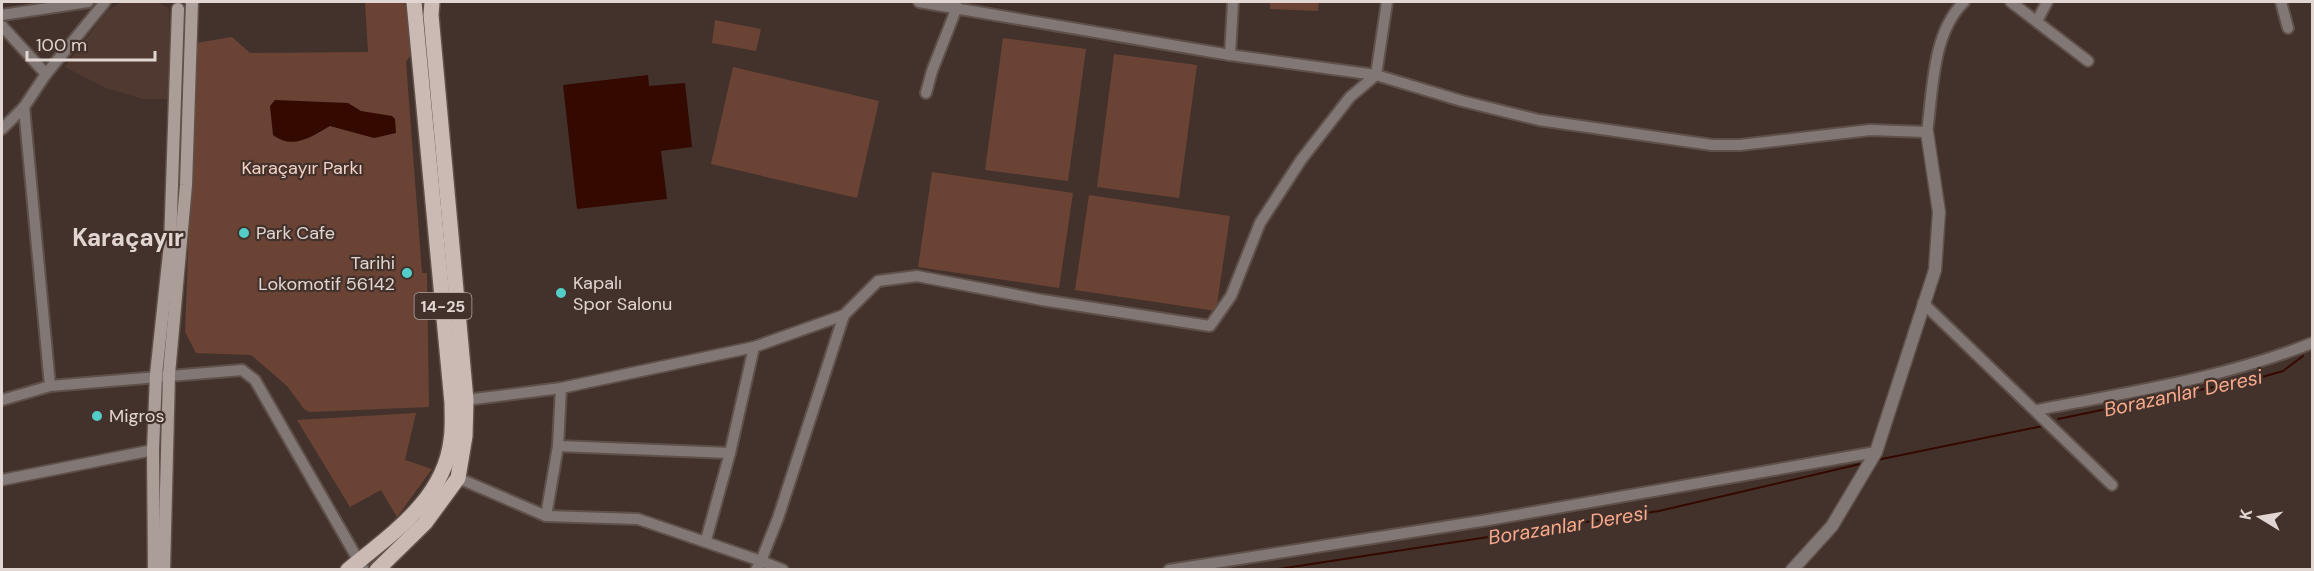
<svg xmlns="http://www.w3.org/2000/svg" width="2314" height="571" font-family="'DM Sans',sans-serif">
  <rect width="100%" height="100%" fill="#43322c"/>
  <path fill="#503930" d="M 122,2 L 156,2 L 169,8 L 170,99 L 143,99 L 106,88 L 65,67 L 107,11 Z"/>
  <g fill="#6b4335">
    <path d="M 365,2 L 403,2 L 407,8 L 412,53 L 406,62 L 422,273 L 427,273 L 427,279 L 429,407 L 310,412 L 304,409 L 287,386 L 251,355 L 196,353 L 185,332 L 196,43 L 232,37 L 250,53 L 368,52 Z"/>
    <path d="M 1270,2 L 1319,2 L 1318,11 L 1270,9 Z"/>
    <path d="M 715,20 L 761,29 L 756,51 L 712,43 Z"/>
    <path d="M 1003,38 L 1086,49 L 1068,181 L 985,170 Z"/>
    <path d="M 1114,54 L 1197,65 L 1179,198 L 1097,187 Z"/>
    <path d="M 733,67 L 879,101 L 857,198 L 711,164 Z"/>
    <path d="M 932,172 L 1073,193 L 1059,288 L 918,267 Z"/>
    <path d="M 1089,195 L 1230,216 L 1216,311 L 1075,290 Z"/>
    <path d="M 416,413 L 405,460 L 432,469 L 397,517 L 381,490 L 350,507 L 297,420 Z"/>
  </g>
  <g fill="#340900">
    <path d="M 648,75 L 649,86 L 685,83 L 692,147 L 661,151 L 667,199 L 577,209 L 563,85 Z"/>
    <path d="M 275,100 L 348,103 L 361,111 L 392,116 L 395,119 L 396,133 L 374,138 L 330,126 C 311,137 293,150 273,135 L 270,106 Z"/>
  </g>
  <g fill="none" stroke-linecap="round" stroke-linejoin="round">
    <g stroke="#340900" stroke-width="2">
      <path d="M 2058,419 L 2262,377 L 2283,371 L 2303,356"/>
      <path d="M 1877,460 L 2043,426"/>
      <path d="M 1272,570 L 1659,511 L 1860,464"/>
    </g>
    <g stroke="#5f504a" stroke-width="14">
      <g id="minor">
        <path d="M 919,2 L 1230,55 L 1376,75 L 1462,101 L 1539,120 L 1712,145 L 1740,145 L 1870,130 L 1927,132 C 1933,90 1932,33 1964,2"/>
        <path d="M 2011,2 L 2088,61"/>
        <path d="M 2281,2 L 2288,28"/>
        <path d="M 2,15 L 88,2"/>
        <path d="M 2037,21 L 2047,2"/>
        <path d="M 2,26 L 46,74"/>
        <path d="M 1230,55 L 1233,2"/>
        <path d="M 926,93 L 932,71 L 957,7"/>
        <path d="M 24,107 L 50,386"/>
        <path d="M 2,129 L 24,107 L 46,74 L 105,2"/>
        <path d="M 1923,303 L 2112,485"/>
        <path d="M 2,400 L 50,386 L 242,370 L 255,380 L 364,570"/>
        <path d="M 466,400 L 561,388 L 754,347 L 844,315 L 878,281 L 917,276 L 1042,300 L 1210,326 L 1231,296 L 1260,223 L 1301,160 L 1350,97 L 1376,75 L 1387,2"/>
        <path d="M 2037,410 C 2130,392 2224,378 2312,343"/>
        <path d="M 558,446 L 730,453"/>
        <path d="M 458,478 L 546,516 L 638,519 L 761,561 L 756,570"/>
        <path d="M 2,480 L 153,450"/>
        <path d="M 546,516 L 558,446 L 561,388"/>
        <path d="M 706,540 L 730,453 L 754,347"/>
        <path d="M 783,570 L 761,561 L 778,518 L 844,315"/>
        <path d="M 1169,570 L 1488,520 L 1876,452"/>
      </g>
    </g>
    <g stroke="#5f504a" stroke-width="15">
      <path id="tertiary" d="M 1792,570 L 1832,526 L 1876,452 L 1935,270 L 1939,212 L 1927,132"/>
    </g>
    <g stroke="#5f504a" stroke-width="15">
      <g id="secondary">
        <path d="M 154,570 L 153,450 L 156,375 L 170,244 L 178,9"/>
        <path d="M 164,570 L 169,374 L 186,185 L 192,2"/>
      </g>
    </g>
    <g stroke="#5f504a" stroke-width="18">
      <g id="primary">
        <path d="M 348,570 C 390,535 444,500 451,440 C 453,428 452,416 452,403 L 414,2"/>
        <path d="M 377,570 L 425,523 L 458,478 L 465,436 L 466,400 L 431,15 L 432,2"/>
      </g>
    </g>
    <use href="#minor" stroke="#817875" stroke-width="10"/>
    <use href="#tertiary" stroke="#817875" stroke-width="12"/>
    <use href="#secondary" stroke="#ab9d98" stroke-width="12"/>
    <use href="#primary" stroke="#cbb9b3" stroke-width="15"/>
  </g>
  <g fill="#54cdc8" stroke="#43322c" stroke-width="2">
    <circle cx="244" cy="233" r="6"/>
    <circle cx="407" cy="273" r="6"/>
    <circle cx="561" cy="293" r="6"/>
    <circle cx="97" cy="416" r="6"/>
  </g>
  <g text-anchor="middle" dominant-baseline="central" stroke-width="4.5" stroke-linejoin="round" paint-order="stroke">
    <rect fill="#43322c" stroke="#b2a5a0" stroke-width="1.5" x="414.5" y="293" width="57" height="26" rx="4.5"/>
    <g font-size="16" font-weight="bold" fill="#e1d6d2">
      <text x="443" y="306">14-25</text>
    </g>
    <g font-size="18" fill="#f4d2c6" stroke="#43322c">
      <text x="302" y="168">Karaçayır Parkı</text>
    </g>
    <g font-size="18" fill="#e1d6d2" stroke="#43322c" text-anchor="start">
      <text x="256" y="233">Park Cafe</text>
      <text x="395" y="263" text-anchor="end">Tarihi<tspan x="395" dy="21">Lokomotif 56142</tspan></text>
      <text x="573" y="283">Kapalı<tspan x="573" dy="21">Spor Salonu</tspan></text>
      <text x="109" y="416">Migros</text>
    </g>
    <g font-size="20" font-style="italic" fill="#faaa8c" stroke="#43322c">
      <text transform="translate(2183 393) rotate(-12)">Borazanlar Deresi</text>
      <text transform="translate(1568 525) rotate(-9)">Borazanlar Deresi</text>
    </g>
    <g font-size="24" font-weight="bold" fill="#e1d6d2" stroke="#43322c">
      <text x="128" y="237">Karaçayır</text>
    </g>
  </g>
  <rect width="2314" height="571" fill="none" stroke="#e1d6d2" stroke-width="6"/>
  <g transform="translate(2260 517) rotate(281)" stroke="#43322c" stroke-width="4.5" paint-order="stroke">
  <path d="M0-4.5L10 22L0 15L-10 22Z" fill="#e1d6d2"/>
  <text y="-9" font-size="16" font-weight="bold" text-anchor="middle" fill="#e1d6d2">K</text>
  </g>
  <path d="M27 51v9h128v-9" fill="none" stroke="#e1d6d2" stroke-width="3"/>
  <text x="36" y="51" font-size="18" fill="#e1d6d2" stroke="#43322c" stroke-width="4.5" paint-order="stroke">100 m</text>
</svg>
